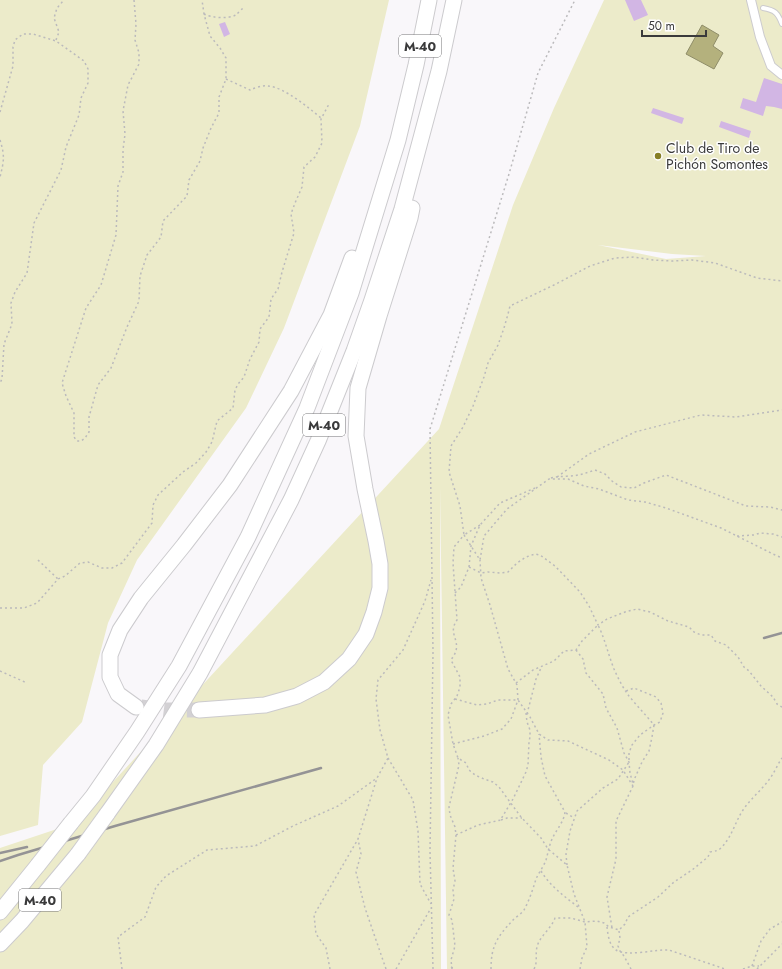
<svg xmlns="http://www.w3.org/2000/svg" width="782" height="969" font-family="Jost,sans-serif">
  <rect width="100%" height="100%" fill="#f9f7fa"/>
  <g fill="#ecebca" fill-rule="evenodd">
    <path d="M 0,0 L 389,0 L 360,126 L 284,328 L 246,408 L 137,560 L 108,623 L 82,722 L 43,765 L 38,825 L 0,836 Z"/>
    <path d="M 604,0 L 782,0 L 782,969 L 447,969 L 440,487 L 441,969 L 0,969 L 0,848 L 75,823 L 439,429 L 513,205 L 554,108 ZM 598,245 L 672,254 L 706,256 L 666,259 Z"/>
  </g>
  <path fill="#b4b17d" stroke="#8f8d69" d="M 702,25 L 719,35 L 713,46 L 723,53 L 714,69 L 686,54 Z"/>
  <g fill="#d2b6e4">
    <path d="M 625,0 L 641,0 L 648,15 L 634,21 Z"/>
    <path d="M 225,22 L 230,34 L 224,37 L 219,24 Z"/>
    <path d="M 764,78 L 782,84 L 782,109 L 774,107 L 766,106 L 763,116 L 740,108 L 743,98 L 756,102 Z"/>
    <path d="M 653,108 L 684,118 L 682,124 L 651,113 Z"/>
    <path d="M 721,121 L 751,131 L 749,138 L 719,127 Z"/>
  </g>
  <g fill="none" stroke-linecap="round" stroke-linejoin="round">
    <path stroke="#d3d1d4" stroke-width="15" stroke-dasharray="15 8" stroke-linecap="butt" d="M 141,707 L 165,710 L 199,710"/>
    <g stroke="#cccbce" stroke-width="6">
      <path id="lane" d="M 763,8 C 775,10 778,13 782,24"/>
    </g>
    <g stroke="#cccbce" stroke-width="10">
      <path id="street" d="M 751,0 L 760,37 L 771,66 L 782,75"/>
    </g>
    <g stroke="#cccbce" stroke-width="17">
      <g id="highway">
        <path d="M 136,707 L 118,694 L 110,677 L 110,655 L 120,630 L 141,598 L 184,545 L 230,485 L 291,391 L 331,315 L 352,258"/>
        <path d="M 199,710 L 265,705 L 297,696 L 324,682 L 349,659 L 366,634 L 374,612 L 380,588 L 380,564 L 376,541 L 365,489 L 356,436 L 358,388 L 379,316 L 410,218 L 412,208"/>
        <path d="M 107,814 L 156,745 L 200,673 L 291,500 L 318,441 L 354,351 L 372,300 L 402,209 L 439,71 L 454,0"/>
        <path d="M 71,823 L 93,796 L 137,732 L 179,666 L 248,537 L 307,408 L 351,293 L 398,140 L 416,65 L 429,0"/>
        <path d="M 0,912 L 38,865"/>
        <path d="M 0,944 L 22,921 L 78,854"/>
      </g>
    </g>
    <g stroke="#bbbabc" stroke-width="1.5" stroke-dasharray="2 3" stroke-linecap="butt">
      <path d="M 134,0 L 136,24 L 135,40 L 139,53 L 139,64 L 128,85 L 123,111 L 125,134 L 123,150 L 123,172 L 118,186 L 116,235 L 101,285 L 86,308 L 62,383 L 66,396 L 74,413 L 74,437 L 77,441 L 81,441 L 85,438 L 89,432 L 89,417 L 98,385 L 111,368 L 127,327 L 139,301 L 140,276 L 147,255 L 161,237 L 163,221 L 187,196 L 189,180 L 200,161 L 203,148 L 211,128 L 219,113 L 219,97 L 226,79 L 226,58 L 220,48 L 210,36 L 204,14 L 202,0"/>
      <path d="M 204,14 C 212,18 228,19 236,15 C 238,13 241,10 243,8"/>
      <path d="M 56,40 L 59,32 L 54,18 L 57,8 L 64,0"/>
      <path d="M 226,79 L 250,90 C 255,88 262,85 268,86 C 284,87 309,108 321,118"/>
      <path d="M 0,112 L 13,66 L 13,47 L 15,40 L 23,34 L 33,34 L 56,41 L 84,61 L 88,69 L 88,83 L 81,98 L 79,115 L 66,147 L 61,170 L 34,223 L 27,273 L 15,292 L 11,303 L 12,324 L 4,344 L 2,379 L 0,383"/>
      <path d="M 0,140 C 5,156 4,161 0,177"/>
      <path d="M 557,477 L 589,454 L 635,432 L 701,415 L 736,417 L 782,410"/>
      <path d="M 551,478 C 557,476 562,477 568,476 C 578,476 586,473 595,470 L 605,474 L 612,481 L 621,487 L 634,488 L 644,483 L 666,475 L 746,506 L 770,507 L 782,510"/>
      <path d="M 480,525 L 464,535 L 460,506 L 449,472 L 451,446 L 463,427 L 473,406 L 484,377 L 488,363 L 498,345 L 504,328 L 508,314 L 510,306 L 556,284 L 590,266 L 615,258 L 634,257 L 653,260 L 673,261 L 692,260 L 715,263 L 757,278 L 782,281"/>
      <path d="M 737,536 L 754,535 L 760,533 L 773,534 L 782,537"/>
      <path d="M 38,560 L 58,579"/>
      <path d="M 469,567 L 481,573 L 488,572 L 500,573 L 508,572 L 517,563 L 526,557 L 535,554 L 540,555 L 555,566 L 580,592 L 589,606 L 598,625 L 607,619 L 625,612 L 637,609 L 650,612 L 668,621 L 689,627 L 694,632 L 701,635 L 711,635 L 715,641 L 726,645 L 738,657 L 744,667 L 749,671 L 761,686 L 773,697 L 777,704 L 782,707"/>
      <path d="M 455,593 L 461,587 L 469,567 L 471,546 L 480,525 L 500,503 L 535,488"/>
      <path d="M 0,608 L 24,608 L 37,603 L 58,579 L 65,576 L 80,563 L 88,562 L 102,568 L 112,568 L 122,563 L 152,523 L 153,505 L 158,495 L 183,472 L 196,463 L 206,452 L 212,442 L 217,421 L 233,408 L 235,390 L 238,384 L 244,377 L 250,359 L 259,342 L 260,329 L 269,317 L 271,299 L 278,289 L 282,272 L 294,233 L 291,214 L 295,203 L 302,187 L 304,167 L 315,157 L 322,143 L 321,119 L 329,104"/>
      <path d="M 576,650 L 583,659 L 586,673 L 603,694 L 606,708 L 617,728 L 624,753 L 629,762 L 630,773 L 633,784"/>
      <path d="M 0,671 L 27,683"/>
      <path d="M 516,683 L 533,670 L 554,661 L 564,651 L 576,650 L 582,641 L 598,625 C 605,639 608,654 614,669 C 618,678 623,688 629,696 C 637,706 646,715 654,725 L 652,737 L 649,751 L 642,762 L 634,780 L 633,786 L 616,821 L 616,859 L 607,897 L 612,928"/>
      <path d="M 455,699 L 477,705 L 487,704 L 498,700 L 518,700 L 530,717 L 539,734 L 548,740 L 568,741 L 609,760 L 623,770 L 633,786"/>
      <path d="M 527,714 L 536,679 L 541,668"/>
      <path d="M 453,744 L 484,736 L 502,729 L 511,719 L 518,700 L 517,685 L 508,669 L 490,605 L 481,578 L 480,560"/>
      <path d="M 388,758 L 413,800 L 418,831 L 420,884 L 431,904"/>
      <path d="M 566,813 L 574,818"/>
      <path d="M 501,820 L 507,818 L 522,818"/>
      <path d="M 456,835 L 478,825 L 501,820 L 501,819 L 513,799 L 526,772 L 528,765 L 529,742 L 530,737 L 530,730 L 527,722 L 526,713"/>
      <path d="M 567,865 L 566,854 L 570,831 L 577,811 L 603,788 L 618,779 L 629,762 L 629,753 L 632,745 L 640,735 L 654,725 L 660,722 L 663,713 L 661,703 L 656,697 L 634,688 L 626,691"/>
      <path d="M 541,871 C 550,886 564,896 578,907"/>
      <path d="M 607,927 C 608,935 609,945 616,950 C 627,957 656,949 669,950 L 725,969"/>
      <path d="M 619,931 L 620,938 L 618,946 L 620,951 L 624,956 L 631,969"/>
      <path d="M 752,966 L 761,941 L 770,929 L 782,922"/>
      <path d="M 451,967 L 455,969"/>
      <path d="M 122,969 L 118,937 L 145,917 L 156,887 L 166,876 L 207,850 L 255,846 L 293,826 L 338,806 L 377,778"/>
      <path d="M 330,969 L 326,948 L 316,934 L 314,915 L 358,839"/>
      <path d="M 386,969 L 365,908 L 356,872 L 361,854 L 358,839 L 377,778 L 388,758 L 380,730 L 376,699 L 378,680 L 403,650 L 425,601 L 431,580"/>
      <path d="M 396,969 L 431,908"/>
      <path d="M 433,969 L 430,851 L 433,652 L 430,429 L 509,174 L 538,73 L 575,0"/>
      <path d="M 452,969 L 451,960 L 455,946 L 452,920 L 449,915 L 454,899 L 453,890 L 455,881 L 453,868 L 456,835 L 455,827 L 450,815 L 449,807 L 459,765 L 458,758"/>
      <path d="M 491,969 C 491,946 497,937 513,920 C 516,917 521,914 524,910 C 529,901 533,889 536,879 C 539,872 544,866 546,860 C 548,853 549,846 552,839 C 556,830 564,822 565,812 L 545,776 L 541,757 L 539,734"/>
      <path d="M 534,969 C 538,962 535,955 537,947 C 539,937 551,929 555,918 L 571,918 L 585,922 L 597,921 L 604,923 L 609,927 L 619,930 L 625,924 L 628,917 L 658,897 L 674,882 L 692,870 L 708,857 L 710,852 C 715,851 718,851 721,848 C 732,837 735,822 743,810 C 751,798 763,789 771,777 C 775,771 778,764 782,758"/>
      <path d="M 580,969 L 582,958 L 587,947 L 585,922 L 574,894 L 567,865 L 548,849 L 541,838 L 521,817 L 499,787 L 493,782 L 484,779 L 475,775 L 469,770 L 466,763 L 458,758 L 453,744 L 448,715 L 451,704 L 457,696 L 460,687 L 460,677 L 451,660 C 453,657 455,654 456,651 C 459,638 448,633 457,620 L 453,563 L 454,547 L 464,535 L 480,560 L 484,536 L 507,509 L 549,479 L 568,479 L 584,486 L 599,489 L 628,500 L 645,502 L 666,508 L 721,528 L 773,554 L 782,558"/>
      <path d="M 743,969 L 752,966 L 759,966"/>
      <path d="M 757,969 L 782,944"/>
    </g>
    <use href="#lane" stroke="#fff" stroke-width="4"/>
    <use href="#street" stroke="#fff" stroke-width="8"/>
    <use href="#highway" stroke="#fff" stroke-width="15"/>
    <g stroke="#949395" stroke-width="2.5">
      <path d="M 764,638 L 782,633"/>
      <path d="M 0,853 L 27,847"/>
      <path d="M 0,861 L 18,855 L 115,826 L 321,768"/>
    </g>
    <g stroke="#cccbce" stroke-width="17" stroke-linecap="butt">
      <g id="highway-bridge">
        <path d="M 78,854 L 107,814"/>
        <path d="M 38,865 L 71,823"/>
      </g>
    </g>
    <use href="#highway-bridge" stroke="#fff" stroke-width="15"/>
  </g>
  <circle fill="#867f26" stroke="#fff" stroke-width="1.5" cx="658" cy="156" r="4"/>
  <g text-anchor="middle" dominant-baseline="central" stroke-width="3" stroke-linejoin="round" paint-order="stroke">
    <g fill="#fff" stroke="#757576" stroke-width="1">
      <rect x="399" y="35" width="42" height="22" rx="3"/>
      <rect x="303" y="414" width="42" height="22" rx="3"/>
      <rect x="19" y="889" width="42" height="22" rx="3"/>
    </g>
    <g font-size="13" font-weight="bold" fill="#3a3a3b">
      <text x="420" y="46">M-40</text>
      <text x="324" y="425">M-40</text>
      <text x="40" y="900">M-40</text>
    </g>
    <g font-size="14" fill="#3a3a3b" stroke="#fff" text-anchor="start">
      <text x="666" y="148">Club de Tiro de<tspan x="666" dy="16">Pichón Somontes</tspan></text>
    </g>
  </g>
  <path d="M642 30v6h64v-6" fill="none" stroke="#3a3a3b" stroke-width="2"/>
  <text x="648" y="30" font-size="12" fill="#3a3a3b" stroke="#ffffff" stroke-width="3" paint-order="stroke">50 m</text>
</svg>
